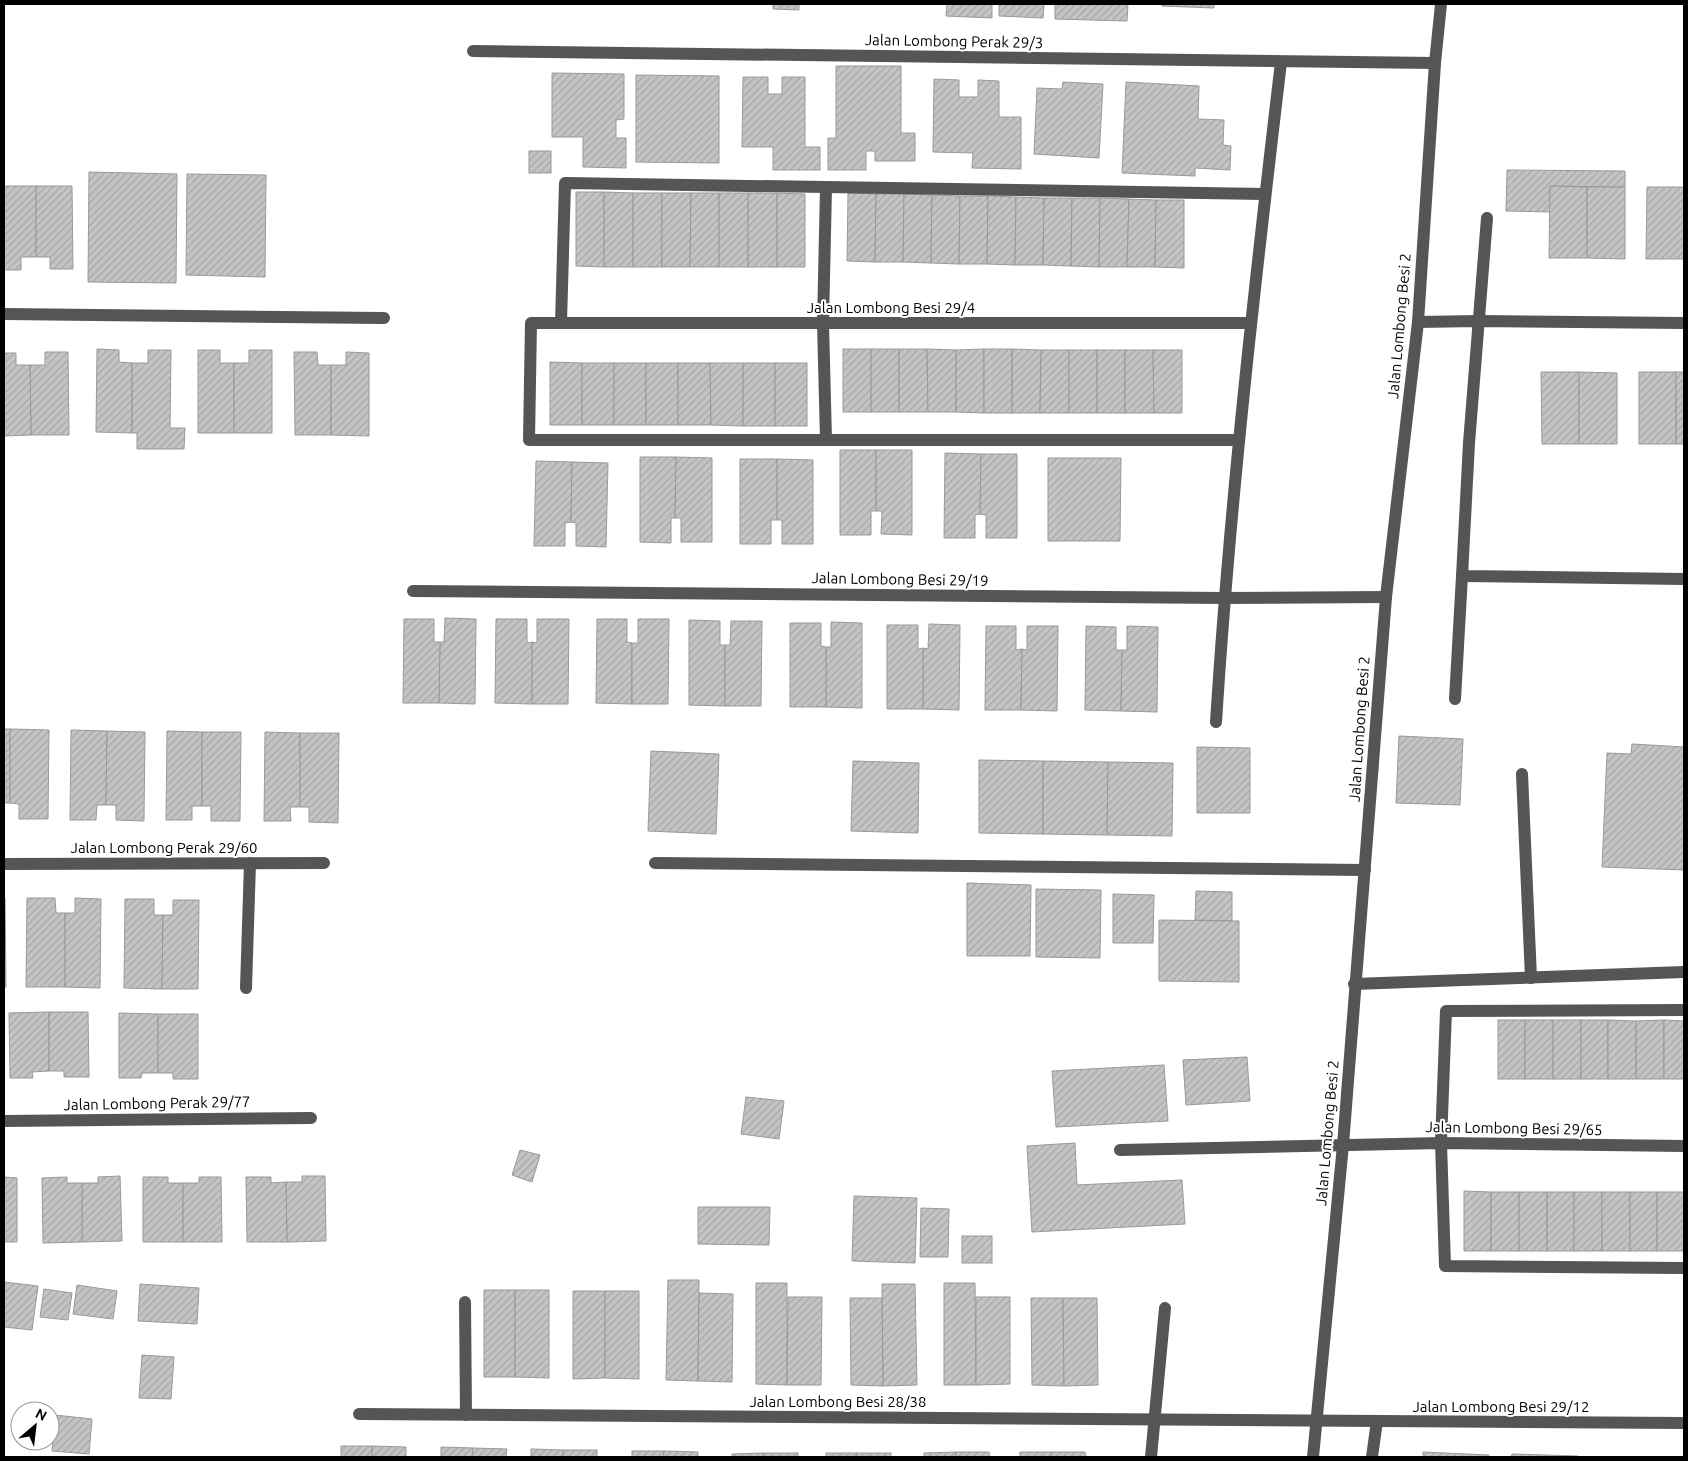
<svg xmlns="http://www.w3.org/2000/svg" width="1688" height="1461" font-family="Ubuntu,sans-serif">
  <defs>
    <pattern id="building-hatch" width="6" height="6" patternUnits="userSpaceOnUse" patternTransform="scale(1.25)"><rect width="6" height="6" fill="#c4c4c4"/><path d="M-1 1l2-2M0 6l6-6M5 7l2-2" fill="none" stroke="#a7a7a7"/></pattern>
  </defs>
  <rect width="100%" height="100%" fill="#fff"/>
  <g fill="url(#building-hatch)" stroke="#999">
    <path d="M 773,4 L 799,4 L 799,10 L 773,9 Z"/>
    <path d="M 947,4 L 992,4 L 992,18 L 946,16 Z"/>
    <path d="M 999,4 L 1044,4 L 1043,18 L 999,16 Z"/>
    <path d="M 1055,4 L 1128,4 L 1127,21 L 1055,19 Z"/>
    <path d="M 1162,4 L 1214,4 L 1214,8 L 1162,6 Z"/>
    <path d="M 836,66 L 901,66 L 901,133 L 915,133 L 915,161 L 875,161 L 875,151 L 866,151 L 866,170 L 828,170 L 828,138 L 836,138 Z"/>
    <path d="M 552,73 L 624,74 L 624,119 L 616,120 L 616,138 L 626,138 L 626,168 L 583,167 L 583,137 L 552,137 Z"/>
    <path d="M 636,75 L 719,76 L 719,163 L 636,162 Z"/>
    <path d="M 743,77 L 768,77 L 768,94 L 782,94 L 782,77 L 805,77 L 805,147 L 820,147 L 820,170 L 773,170 L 773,147 L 742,147 Z"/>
    <path d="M 934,79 L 959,80 L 959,97 L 978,97 L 978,80 L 999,81 L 999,117 L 1021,117 L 1021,169 L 972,168 L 973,153 L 933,152 Z"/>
    <path d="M 1063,82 L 1103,84 L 1099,158 L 1034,154 L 1037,88 L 1062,89 Z"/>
    <path d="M 1126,82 L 1199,86 L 1198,119 L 1224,120 L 1223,145 L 1231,146 L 1230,170 L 1195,168 L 1195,176 L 1122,173 Z"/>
    <rect x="529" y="151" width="22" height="22"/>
    <path d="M 1507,170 L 1625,171 L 1625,187 L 1550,186 L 1550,212 L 1506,211 Z"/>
    <path d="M 89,172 L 177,174 L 176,283 L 88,282 Z"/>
    <path d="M 187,174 L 266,175 L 265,277 L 186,275 Z"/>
    <path d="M 4,186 L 36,186 L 36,257 L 21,257 L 21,270 L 4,270 Z"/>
    <path d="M 36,186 L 72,186 L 73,269 L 50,269 L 50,257 L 36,257 Z"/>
    <path d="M 1550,186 L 1587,187 L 1587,258 L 1549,258 Z"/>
    <path d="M 1587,187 L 1625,187 L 1625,259 L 1587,258 Z"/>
    <path d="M 1647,187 L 1684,187 L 1684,259 L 1646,259 Z"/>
    <path d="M 576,192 L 604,192 L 604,267 L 576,266 Z"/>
    <path d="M 604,192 L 633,193 L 633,267 L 604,267 Z"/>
    <rect x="633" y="193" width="29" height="74"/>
    <path d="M 662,193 L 691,193 L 690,267 L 662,267 Z"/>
    <path d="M 691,193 L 719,193 L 719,267 L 690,267 Z"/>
    <rect x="719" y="193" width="29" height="74"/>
    <rect x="748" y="193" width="29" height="74"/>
    <path d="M 777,193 L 805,194 L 805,267 L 777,267 Z"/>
    <path d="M 848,193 L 876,194 L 875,262 L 847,261 Z"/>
    <path d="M 876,194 L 904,194 L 903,262 L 875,262 Z"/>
    <path d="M 904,194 L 932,195 L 931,263 L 903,262 Z"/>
    <path d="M 932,195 L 960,196 L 959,264 L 931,263 Z"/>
    <path d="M 960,196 L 988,196 L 987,264 L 959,264 Z"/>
    <path d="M 988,196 L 1016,197 L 1015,265 L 987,264 Z"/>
    <path d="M 1016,197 L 1044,198 L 1043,265 L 1015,265 Z"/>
    <path d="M 1044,198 L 1072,198 L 1071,266 L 1043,265 Z"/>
    <path d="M 1072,198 L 1100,198 L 1099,267 L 1071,266 Z"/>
    <path d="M 1100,198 L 1129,199 L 1127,267 L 1099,267 Z"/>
    <path d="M 1129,199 L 1156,200 L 1155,267 L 1127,267 Z"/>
    <path d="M 1156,200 L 1184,200 L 1184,268 L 1155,267 Z"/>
    <path d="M 97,349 L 119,350 L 119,362 L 132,363 L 132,433 L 96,432 Z"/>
    <rect x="843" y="349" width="28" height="63"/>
    <rect x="871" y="349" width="28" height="63"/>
    <path d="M 899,349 L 927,349 L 928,412 L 899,412 Z"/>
    <path d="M 927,349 L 956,350 L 956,412 L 928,412 Z"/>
    <path d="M 984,349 L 984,413 L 956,412 L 956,350 Z"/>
    <rect x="984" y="349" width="28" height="64"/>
    <path d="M 1012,349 L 1041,350 L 1040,413 L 1012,413 Z"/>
    <path d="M 148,350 L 171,350 L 170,428 L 185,428 L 184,449 L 137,449 L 137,433 L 132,433 L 132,363 L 148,363 Z"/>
    <path d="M 198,350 L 220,350 L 220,363 L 234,363 L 234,433 L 198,433 Z"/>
    <path d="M 249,350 L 272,350 L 272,433 L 234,433 L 234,363 L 249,363 Z"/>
    <path d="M 1041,350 L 1069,350 L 1069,413 L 1040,413 Z"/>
    <rect x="1069" y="350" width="28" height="63"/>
    <rect x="1097" y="350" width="28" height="63"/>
    <path d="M 1125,350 L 1153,350 L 1154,413 L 1125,413 Z"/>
    <path d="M 1153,350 L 1182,350 L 1182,413 L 1154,413 Z"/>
    <path d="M 45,352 L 68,352 L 69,435 L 31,435 L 30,365 L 45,365 Z"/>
    <path d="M 294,352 L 317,352 L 318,365 L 331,365 L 331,435 L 295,435 Z"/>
    <path d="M 346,352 L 369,353 L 369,436 L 331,435 L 331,365 L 346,365 Z"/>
    <path d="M 4,353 L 16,353 L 16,365 L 30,365 L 31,435 L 4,436 Z"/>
    <path d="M 550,362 L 582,363 L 582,425 L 550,425 Z"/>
    <rect x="582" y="363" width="32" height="62"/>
    <rect x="614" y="363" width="32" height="62"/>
    <rect x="646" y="363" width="32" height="62"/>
    <path d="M 678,363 L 710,363 L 711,425 L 678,425 Z"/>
    <path d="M 710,363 L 743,363 L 743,426 L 711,425 Z"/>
    <rect x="743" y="363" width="32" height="63"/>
    <rect x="775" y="363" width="32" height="63"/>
    <path d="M 1541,372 L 1579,372 L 1579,444 L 1542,444 Z"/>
    <path d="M 1579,372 L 1617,373 L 1617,444 L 1579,444 Z"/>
    <rect x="1639" y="372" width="37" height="72"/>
    <rect x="1676" y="372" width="8" height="72"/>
    <path d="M 840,450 L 876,450 L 876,511 L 871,511 L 871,535 L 840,535 Z"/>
    <path d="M 876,450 L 912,450 L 912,535 L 881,534 L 882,511 L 876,511 Z"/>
    <path d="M 945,453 L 981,454 L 980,514 L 975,515 L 975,538 L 944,538 Z"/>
    <path d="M 981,454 L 1017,454 L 1017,538 L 986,538 L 986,515 L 980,514 Z"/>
    <path d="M 640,457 L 676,457 L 675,518 L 671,518 L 671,543 L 640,542 Z"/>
    <path d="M 676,457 L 712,458 L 712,542 L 681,542 L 681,518 L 675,518 Z"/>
    <path d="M 1048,458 L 1121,458 L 1120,541 L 1048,541 Z"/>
    <path d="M 740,459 L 777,459 L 777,520 L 771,520 L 771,544 L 740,544 Z"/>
    <path d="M 777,459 L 813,460 L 813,544 L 782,544 L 782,520 L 777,520 Z"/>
    <path d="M 536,461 L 572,462 L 571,522 L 565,523 L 565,546 L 534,546 Z"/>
    <path d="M 572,462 L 608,463 L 606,547 L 576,546 L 576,523 L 571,522 Z"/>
    <path d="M 445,618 L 476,619 L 475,704 L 439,703 L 440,642 L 444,642 Z"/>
    <path d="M 404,619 L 434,619 L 434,642 L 440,642 L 439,703 L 403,703 Z"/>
    <path d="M 496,619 L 527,619 L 527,643 L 532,642 L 532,704 L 495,703 Z"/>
    <path d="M 537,619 L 569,619 L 568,704 L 532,704 L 532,642 L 537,643 Z"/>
    <path d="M 597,619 L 627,619 L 627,642 L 632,643 L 632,704 L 596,703 Z"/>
    <path d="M 638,619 L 669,619 L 668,704 L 632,704 L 632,643 L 638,643 Z"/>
    <path d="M 689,620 L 720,621 L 720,645 L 725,645 L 725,706 L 689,705 Z"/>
    <path d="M 731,621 L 762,621 L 761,706 L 725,706 L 725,645 L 730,645 Z"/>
    <path d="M 831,622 L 862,623 L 862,708 L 826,707 L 826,647 L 831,647 Z"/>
    <path d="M 790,623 L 821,623 L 821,646 L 826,647 L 826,707 L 790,707 Z"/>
    <path d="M 929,624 L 960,625 L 959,710 L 923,709 L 923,648 L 928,649 Z"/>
    <path d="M 887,625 L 918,625 L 918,649 L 923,648 L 923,709 L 887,709 Z"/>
    <path d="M 986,626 L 1016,626 L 1016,650 L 1022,649 L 1021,710 L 985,710 Z"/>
    <path d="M 1027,626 L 1058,626 L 1057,711 L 1021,710 L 1022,649 L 1027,650 Z"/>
    <path d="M 1086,626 L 1116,627 L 1116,650 L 1122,650 L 1121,711 L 1085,710 Z"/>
    <path d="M 1127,626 L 1158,627 L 1157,712 L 1121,711 L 1122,650 L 1127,650 Z"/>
    <rect x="4" y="729" width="6" height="74"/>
    <path d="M 10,729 L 49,730 L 48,819 L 19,819 L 19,804 L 10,803 Z"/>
    <path d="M 71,730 L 107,731 L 106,805 L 97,805 L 96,820 L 70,820 Z"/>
    <path d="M 107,731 L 145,732 L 144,821 L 116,820 L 116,805 L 106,805 Z"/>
    <path d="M 167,731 L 202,732 L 202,806 L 192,806 L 192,820 L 166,820 Z"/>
    <path d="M 202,732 L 241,732 L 240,821 L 211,821 L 211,806 L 202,806 Z"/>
    <path d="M 265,732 L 300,733 L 300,807 L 290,807 L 291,821 L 264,821 Z"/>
    <path d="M 300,733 L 339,733 L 338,823 L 309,822 L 309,807 L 300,807 Z"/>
    <path d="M 1399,736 L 1463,739 L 1460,805 L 1396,803 Z"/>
    <path d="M 1632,744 L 1684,747 L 1684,870 L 1602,867 L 1607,753 L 1631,754 Z"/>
    <path d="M 1197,747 L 1250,748 L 1250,813 L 1197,813 Z"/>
    <path d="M 651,751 L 719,754 L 716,834 L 648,831 Z"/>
    <path d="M 979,760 L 1043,761 L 1043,834 L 979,833 Z"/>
    <path d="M 853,761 L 919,763 L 918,833 L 851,831 Z"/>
    <path d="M 1043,761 L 1108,762 L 1107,835 L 1043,834 Z"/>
    <path d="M 1108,762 L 1173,763 L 1172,836 L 1107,835 Z"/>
    <path d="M 967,883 L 1031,885 L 1030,956 L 967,956 Z"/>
    <path d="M 1036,889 L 1101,890 L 1100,958 L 1036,957 Z"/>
    <path d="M 1196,891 L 1232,892 L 1232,921 L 1195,920 Z"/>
    <path d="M 1113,894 L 1154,895 L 1153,943 L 1113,943 Z"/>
    <path d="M 4,898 L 5,898 L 6,987 L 4,987 Z"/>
    <path d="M 27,898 L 55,898 L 56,913 L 65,913 L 65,987 L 26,987 Z"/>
    <path d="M 75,898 L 101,899 L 100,988 L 65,987 L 65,913 L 75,913 Z"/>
    <path d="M 125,899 L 154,899 L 154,915 L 163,915 L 162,989 L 124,988 Z"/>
    <path d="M 173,900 L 199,900 L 198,989 L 162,989 L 163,915 L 173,915 Z"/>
    <path d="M 1159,920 L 1239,921 L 1239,982 L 1159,981 Z"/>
    <path d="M 49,1012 L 49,1071 L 32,1072 L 33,1078 L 10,1078 L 9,1013 Z"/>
    <path d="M 49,1012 L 88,1012 L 89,1077 L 64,1077 L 64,1071 L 49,1071 Z"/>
    <path d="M 119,1013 L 158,1014 L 158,1073 L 142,1073 L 141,1078 L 119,1078 Z"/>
    <path d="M 158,1014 L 198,1014 L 198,1079 L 173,1079 L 173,1073 L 158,1073 Z"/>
    <rect x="1498" y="1020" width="27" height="59"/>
    <rect x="1525" y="1020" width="28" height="59"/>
    <rect x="1553" y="1020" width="28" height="59"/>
    <rect x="1581" y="1020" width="27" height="59"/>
    <path d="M 1608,1020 L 1636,1021 L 1636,1079 L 1608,1079 Z"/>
    <path d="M 1664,1020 L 1664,1079 L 1636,1079 L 1636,1021 Z"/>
    <path d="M 1664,1020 L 1684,1021 L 1684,1079 L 1664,1079 Z"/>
    <path d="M 1247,1057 L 1250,1101 L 1186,1105 L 1183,1060 Z"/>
    <path d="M 1164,1065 L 1168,1121 L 1056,1127 L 1052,1071 Z"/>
    <path d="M 746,1097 L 784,1101 L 779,1139 L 741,1134 Z"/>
    <path d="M 1075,1143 L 1077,1185 L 1182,1180 L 1185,1224 L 1032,1232 L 1027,1146 Z"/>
    <path d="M 520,1150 L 540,1155 L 532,1182 L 512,1175 Z"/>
    <path d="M 120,1176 L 122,1241 L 82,1242 L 82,1183 L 98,1183 L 98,1177 Z"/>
    <path d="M 302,1176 L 325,1176 L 326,1241 L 287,1242 L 286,1182 L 302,1182 Z"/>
    <path d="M 4,1177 L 17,1178 L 17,1242 L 4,1242 Z"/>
    <path d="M 67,1177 L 67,1183 L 82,1183 L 82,1242 L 43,1243 L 42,1178 Z"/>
    <path d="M 143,1177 L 168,1177 L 168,1183 L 183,1183 L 183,1242 L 143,1242 Z"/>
    <path d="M 199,1177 L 221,1177 L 222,1242 L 183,1242 L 183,1183 L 199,1183 Z"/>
    <path d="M 246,1177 L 271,1177 L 271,1183 L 286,1182 L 287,1242 L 247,1242 Z"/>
    <path d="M 1464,1191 L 1491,1192 L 1491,1251 L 1464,1251 Z"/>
    <rect x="1491" y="1192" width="28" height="59"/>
    <rect x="1519" y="1192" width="28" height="59"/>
    <rect x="1547" y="1192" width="27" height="59"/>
    <rect x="1574" y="1192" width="28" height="59"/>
    <rect x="1602" y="1192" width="28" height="59"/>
    <rect x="1630" y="1192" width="27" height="59"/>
    <rect x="1657" y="1192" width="27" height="59"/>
    <path d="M 854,1196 L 917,1198 L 915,1263 L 852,1261 Z"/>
    <path d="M 698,1207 L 770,1207 L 769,1245 L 698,1244 Z"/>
    <path d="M 921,1208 L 949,1209 L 948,1257 L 920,1257 Z"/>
    <rect x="962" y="1236" width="30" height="27"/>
    <path d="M 668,1280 L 699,1280 L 698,1381 L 666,1380 Z"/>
    <path d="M 4,1282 L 38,1286 L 32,1330 L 4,1327 Z"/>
    <path d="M 756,1283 L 787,1283 L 787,1385 L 756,1384 Z"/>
    <path d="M 944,1283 L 975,1283 L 976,1385 L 944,1385 Z"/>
    <path d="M 140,1284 L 199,1288 L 197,1324 L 138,1321 Z"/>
    <path d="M 882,1284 L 915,1284 L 917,1385 L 883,1386 Z"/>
    <path d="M 77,1285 L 117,1291 L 113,1319 L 73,1314 Z"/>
    <path d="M 44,1289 L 72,1293 L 68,1320 L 40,1317 Z"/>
    <rect x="484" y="1290" width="31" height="87"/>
    <path d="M 515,1290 L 549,1290 L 549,1378 L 515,1377 Z"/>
    <path d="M 573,1291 L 605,1291 L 605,1378 L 573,1379 Z"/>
    <path d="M 605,1291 L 639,1291 L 639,1379 L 605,1378 Z"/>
    <path d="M 699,1293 L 733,1294 L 732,1382 L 698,1381 Z"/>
    <path d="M 788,1297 L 822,1297 L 821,1385 L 787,1385 Z"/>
    <path d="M 976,1297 L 1010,1297 L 1010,1384 L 976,1385 Z"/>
    <path d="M 850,1298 L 882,1298 L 883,1386 L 851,1385 Z"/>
    <path d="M 1031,1298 L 1063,1298 L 1064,1386 L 1032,1385 Z"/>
    <path d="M 1063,1298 L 1097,1298 L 1098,1385 L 1064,1386 Z"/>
    <path d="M 142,1355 L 174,1357 L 171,1399 L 139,1398 Z"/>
    <path d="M 55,1415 L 92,1419 L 89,1454 L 52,1451 Z"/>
    <rect x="341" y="1446" width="31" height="11"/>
    <path d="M 372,1446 L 406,1447 L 406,1457 L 372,1457 Z"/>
    <path d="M 441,1447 L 473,1448 L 472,1457 L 441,1457 Z"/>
    <path d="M 473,1448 L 507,1449 L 506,1457 L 472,1457 Z"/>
    <path d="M 531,1449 L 563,1450 L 563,1457 L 531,1457 Z"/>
    <rect x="563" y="1450" width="34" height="7"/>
    <rect x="632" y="1451" width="32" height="6"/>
    <path d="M 664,1451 L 698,1452 L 698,1457 L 664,1457 Z"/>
    <path d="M 956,1452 L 956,1457 L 924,1457 L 924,1453 Z"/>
    <path d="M 956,1452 L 989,1452 L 990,1457 L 956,1457 Z"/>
    <path d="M 1020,1452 L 1051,1452 L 1052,1457 L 1020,1457 Z"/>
    <path d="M 1051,1452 L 1085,1452 L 1086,1457 L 1052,1457 Z"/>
    <path d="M 1423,1452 L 1489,1455 L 1489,1457 L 1423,1457 Z"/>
    <path d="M 763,1453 L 763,1457 L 732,1457 L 732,1454 Z"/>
    <rect x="763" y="1453" width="35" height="4"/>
    <rect x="826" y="1453" width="31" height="4"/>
    <rect x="857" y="1453" width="34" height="4"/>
    <path d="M 1512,1454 L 1578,1456 L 1578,1457 L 1511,1457 Z"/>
  </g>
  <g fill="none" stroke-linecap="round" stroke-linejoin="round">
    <g stroke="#555" stroke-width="12">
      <path d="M 473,51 L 1435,63"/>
      <path d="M 1487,218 L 1469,443 L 1462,576 L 1684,579"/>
      <path d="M 4,314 L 384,318"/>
      <path d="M 1418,322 L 1478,321 L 1684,323"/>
      <path d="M 561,323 L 565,183 L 1265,194"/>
      <path d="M 826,440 L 823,323 L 826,188"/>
      <path d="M 1239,440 L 529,440 L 531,323 L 1251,323"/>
      <path d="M 413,591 L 1224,598 L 1386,597"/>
      <path d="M 1455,699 L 1462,576"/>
      <path d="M 1216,722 C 1230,501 1255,282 1281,62"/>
      <path d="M 1522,774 L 1531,978"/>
      <path d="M 655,863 L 1365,870"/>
      <path d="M 4,864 L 324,863"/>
      <path d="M 1354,984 L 1684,972"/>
      <path d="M 246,988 L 250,863"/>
      <path d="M 1684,1010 L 1446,1011 L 1441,1143 L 1445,1266 L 1684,1268"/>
      <path d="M 4,1121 L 311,1118"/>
      <path d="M 1120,1150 L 1441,1143 L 1684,1146"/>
      <path d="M 465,1302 L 466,1415"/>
      <path d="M 359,1414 L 1684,1423"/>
      <path d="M 1151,1457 L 1165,1308"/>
      <path d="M 1313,1457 L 1343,1145 L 1386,597 L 1418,322 L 1435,63 L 1441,4"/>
      <path d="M 1372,1457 L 1377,1421"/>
    </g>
  </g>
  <g text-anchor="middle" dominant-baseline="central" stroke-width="4" stroke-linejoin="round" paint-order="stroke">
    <g font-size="15" fill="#000" stroke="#fff">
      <text transform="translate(954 41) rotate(1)">Jalan Lombong Perak 29/3</text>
      <text x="891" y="307">Jalan Lombong Besi 29/4</text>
      <text transform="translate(1399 326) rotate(-85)">Jalan Lombong Besi 2</text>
      <text transform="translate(900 579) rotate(1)">Jalan Lombong Besi 29/19</text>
      <text transform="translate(1359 729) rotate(-86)">Jalan Lombong Besi 2</text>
      <text x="164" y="847">Jalan Lombong Perak 29/60</text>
      <text transform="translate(157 1103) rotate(-1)">Jalan Lombong Perak 29/77</text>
      <text transform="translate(1514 1128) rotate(1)">Jalan Lombong Besi 29/65</text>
      <text transform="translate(1327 1133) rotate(-85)">Jalan Lombong Besi 2</text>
      <text x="838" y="1401">Jalan Lombong Besi 28/38</text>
      <text x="1501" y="1406">Jalan Lombong Besi 29/12</text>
    </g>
  </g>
  <rect width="1688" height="1461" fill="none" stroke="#000000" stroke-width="10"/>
  <g transform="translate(35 1426) rotate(28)"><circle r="24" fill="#ffffff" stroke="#999999"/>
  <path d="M0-4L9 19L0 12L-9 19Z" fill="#000000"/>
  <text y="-8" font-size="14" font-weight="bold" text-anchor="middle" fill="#000000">N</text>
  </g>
</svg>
